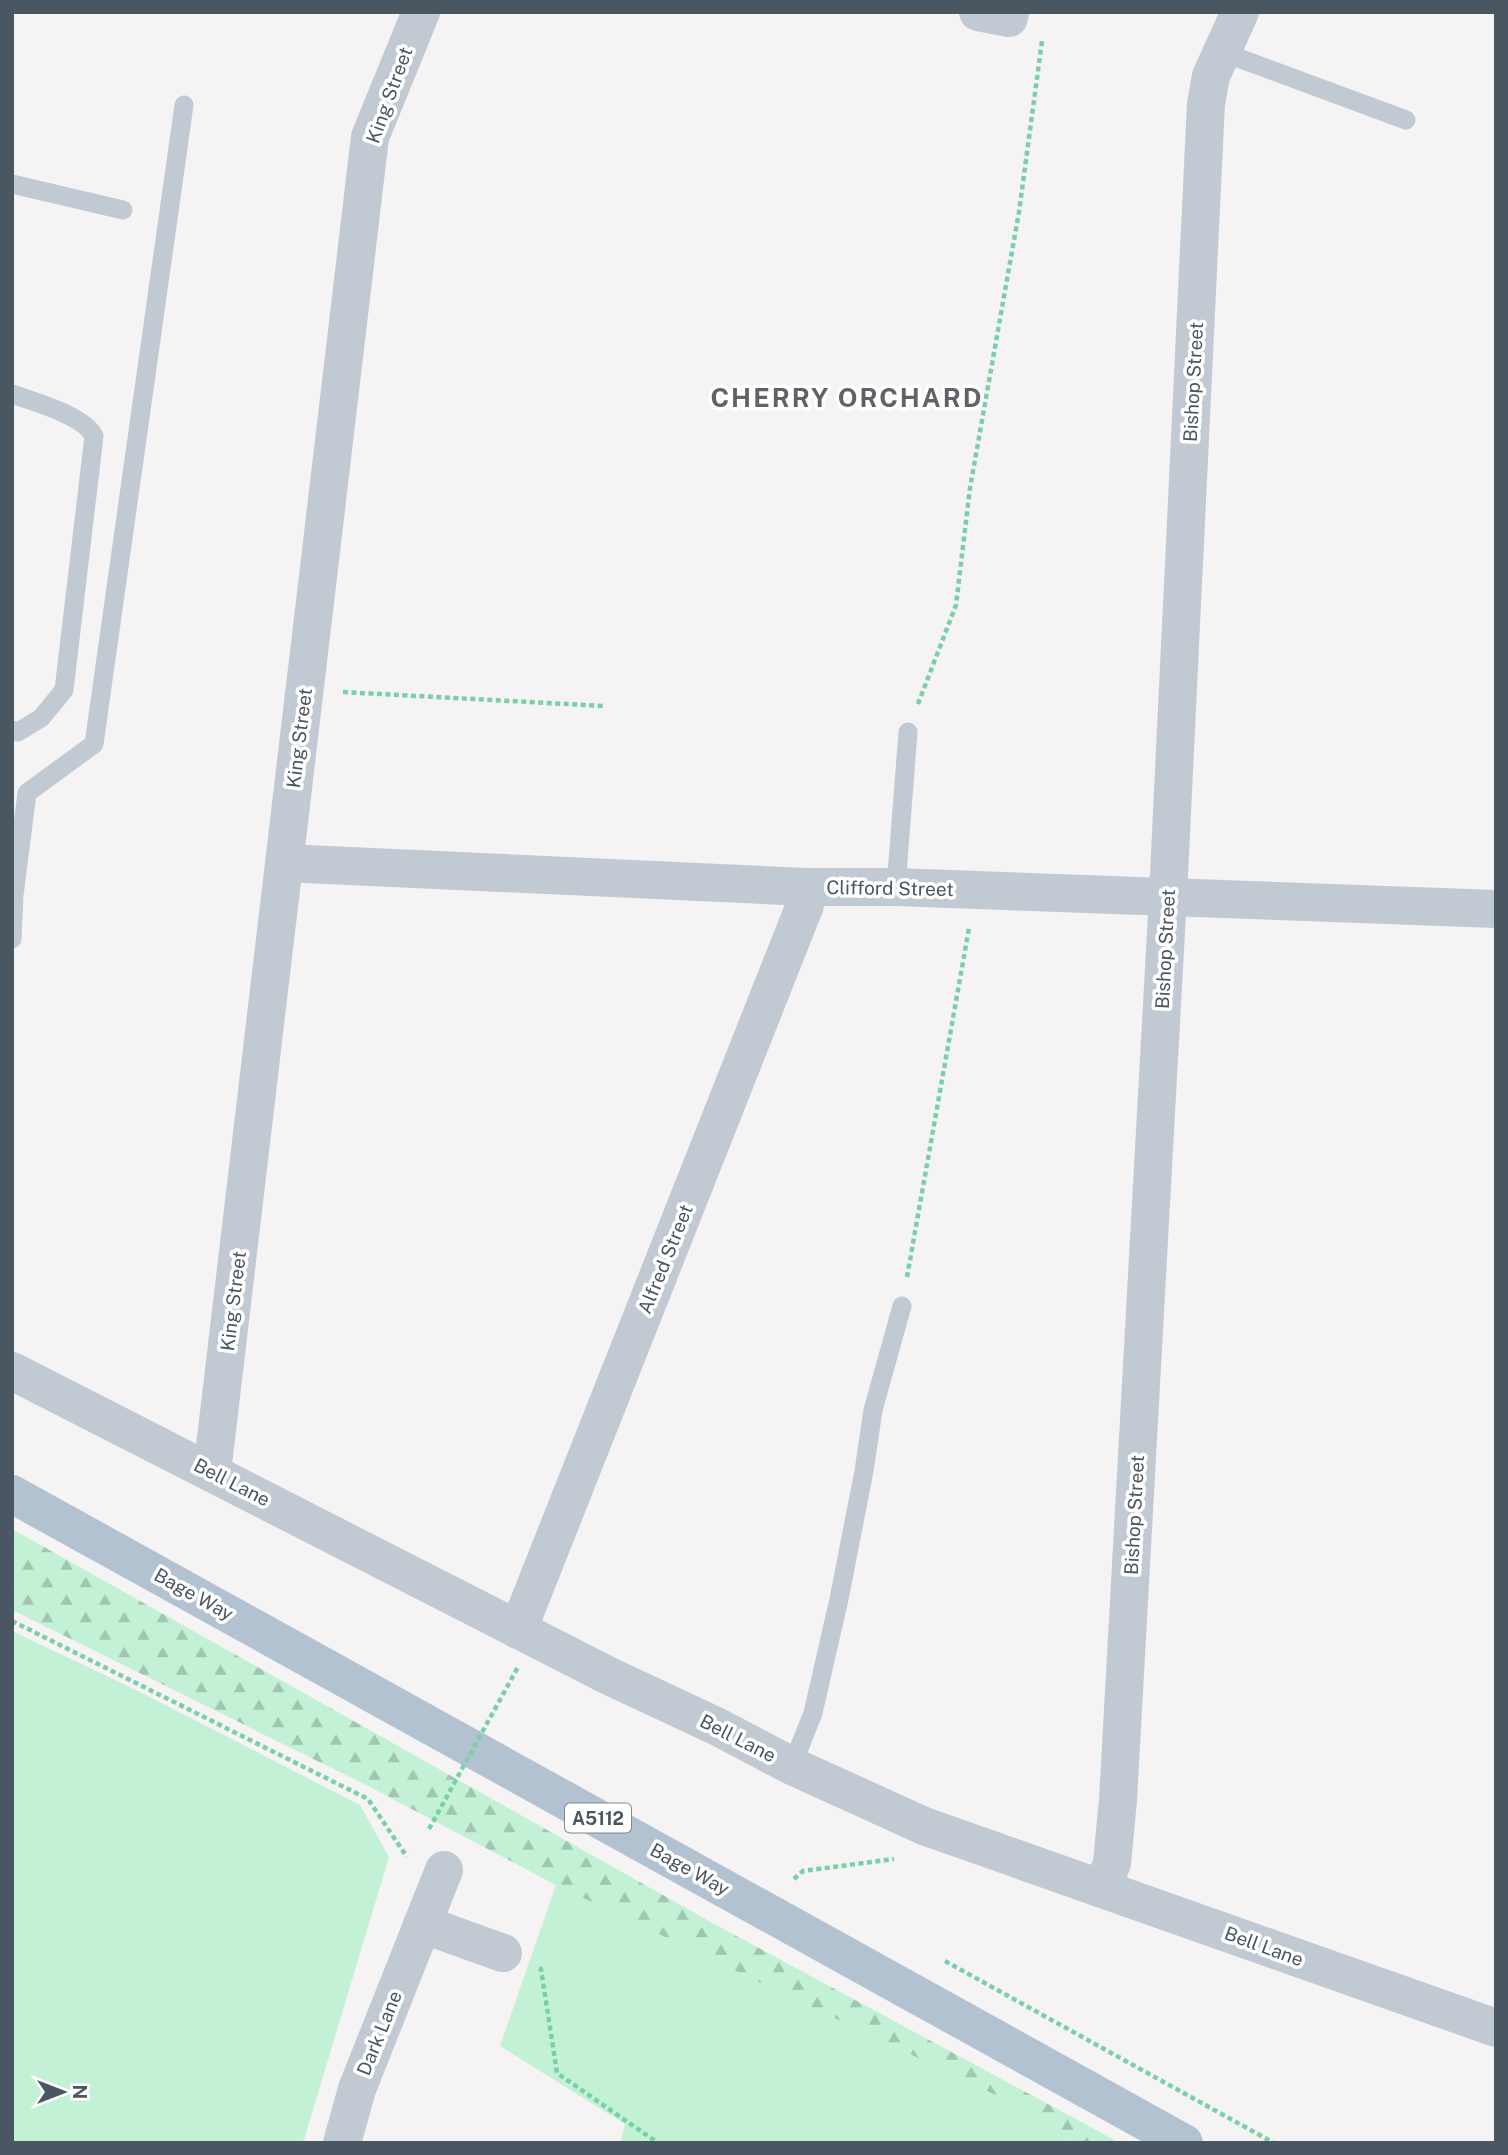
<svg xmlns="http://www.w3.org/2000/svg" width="1508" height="2155" font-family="'Public Sans',sans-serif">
  <defs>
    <pattern id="forest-firs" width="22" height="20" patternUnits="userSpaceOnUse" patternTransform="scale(1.75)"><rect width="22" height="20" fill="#c3f1d5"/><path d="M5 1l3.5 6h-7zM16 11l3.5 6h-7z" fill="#a0c6b0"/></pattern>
  </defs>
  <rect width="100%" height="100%" fill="#f5f3f3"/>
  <path fill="url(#forest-firs)" d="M 12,1529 L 718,1926 L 1120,2143 L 1073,2143 L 1058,2125 L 556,1885 L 366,1785 L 12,1610 Z"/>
  <g fill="#c3f1d5">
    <path d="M 12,1631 L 136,1690 L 360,1805 L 389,1857 L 303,2143 L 12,2143 Z"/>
    <path d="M 556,1885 L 1058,2125 L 1073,2143 L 620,2143 L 625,2124 L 500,2046 Z"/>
  </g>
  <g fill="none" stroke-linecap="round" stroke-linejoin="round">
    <g stroke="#7ad0a6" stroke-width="4.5" stroke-dasharray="5 3.5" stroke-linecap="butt">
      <path d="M 343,692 L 604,706"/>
      <path d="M 918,704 L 956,605 L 970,488 L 1019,212 L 1042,41"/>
      <path d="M 907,1277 L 969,928"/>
      <path d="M 12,1621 L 368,1799 L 407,1857"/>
      <path d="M 794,1879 L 803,1871 L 894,1859"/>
      <path d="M 945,1961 L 1274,2143"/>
      <path d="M 539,1968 L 541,1969 L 557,2073 L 658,2143"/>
    </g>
    <g stroke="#c1cad2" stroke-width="19">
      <path d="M 1222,52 L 1406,120"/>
      <path d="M 12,184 L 123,210"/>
      <path d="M 12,394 C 34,402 83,415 94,436 L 64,690 L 41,718 L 18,732 L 12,730"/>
      <path d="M 896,887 L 908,732"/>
      <path d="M 12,939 L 14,895 L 27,793 L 94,744 L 184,105"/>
      <path d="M 792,1766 L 813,1713 L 839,1599 L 864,1471 L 873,1410 L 902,1306"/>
    </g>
    <g stroke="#c1cad2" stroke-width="38">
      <path d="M 978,12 L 1009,18 L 1010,12"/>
      <path d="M 284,863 L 807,887 L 896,887 L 1496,909"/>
      <path d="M 12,1371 L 609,1676 L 718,1727 L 792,1766 L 924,1826 L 1496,2028"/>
      <path d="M 212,1472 L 370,137 L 421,12"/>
      <path d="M 518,1630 L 805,905 L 807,887"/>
      <path d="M 1102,1889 L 1112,1863 L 1118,1800 L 1168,896 L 1206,104 L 1211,76 L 1240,12"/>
      <path d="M 422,1924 L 503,1953"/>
      <path d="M 342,2143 L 357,2089 L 444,1870"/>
    </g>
    <path stroke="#b3c2d1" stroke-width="38" d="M 12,1494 L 1184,2143"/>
    <path stroke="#7ad0a6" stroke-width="4.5" stroke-dasharray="5 3.5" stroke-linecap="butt" d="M 429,1829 L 518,1667"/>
  </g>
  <g text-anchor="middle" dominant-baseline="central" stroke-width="7" stroke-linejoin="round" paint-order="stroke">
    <rect fill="#fff" stroke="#808990" stroke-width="2" x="565" y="1803.5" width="66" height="29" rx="5"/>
    <g font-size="18" font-weight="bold" fill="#4a5661">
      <text x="598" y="1818">A5112</text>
    </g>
    <g font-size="19" fill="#4a5661" stroke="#fff">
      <text transform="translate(389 95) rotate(-70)">King Street</text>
      <text transform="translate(1193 382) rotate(-87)">Bishop Street</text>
      <text transform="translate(299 738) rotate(-83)">King Street</text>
      <text transform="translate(890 888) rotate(1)">Clifford Street</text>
      <text transform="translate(1165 949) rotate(-87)">Bishop Street</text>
      <text transform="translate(665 1259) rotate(-68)">Alfred Street</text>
      <text transform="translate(233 1301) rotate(-83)">King Street</text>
      <text transform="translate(232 1482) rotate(27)">Bell Lane</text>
      <text transform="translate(1134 1515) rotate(-87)">Bishop Street</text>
      <text transform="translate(194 1594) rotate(29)">Bage Way</text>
      <text transform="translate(738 1738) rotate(27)">Bell Lane</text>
      <text transform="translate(690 1869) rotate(29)">Bage Way</text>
      <text transform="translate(1264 1946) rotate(20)">Bell Lane</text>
      <text transform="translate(379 2033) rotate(-68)">Dark Lane</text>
    </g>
    <g font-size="26" font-weight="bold" letter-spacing="2" fill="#5f6368" stroke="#fff">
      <text x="847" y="397">CHERRY ORCHARD</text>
    </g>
  </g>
  <rect width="1508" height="2155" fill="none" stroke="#4a5661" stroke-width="28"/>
  <g transform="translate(63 2092) rotate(90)" stroke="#ffffff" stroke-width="5" paint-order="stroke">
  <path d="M0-5L12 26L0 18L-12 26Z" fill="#4a5661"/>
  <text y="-10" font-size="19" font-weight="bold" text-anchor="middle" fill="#4a5661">N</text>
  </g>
</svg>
